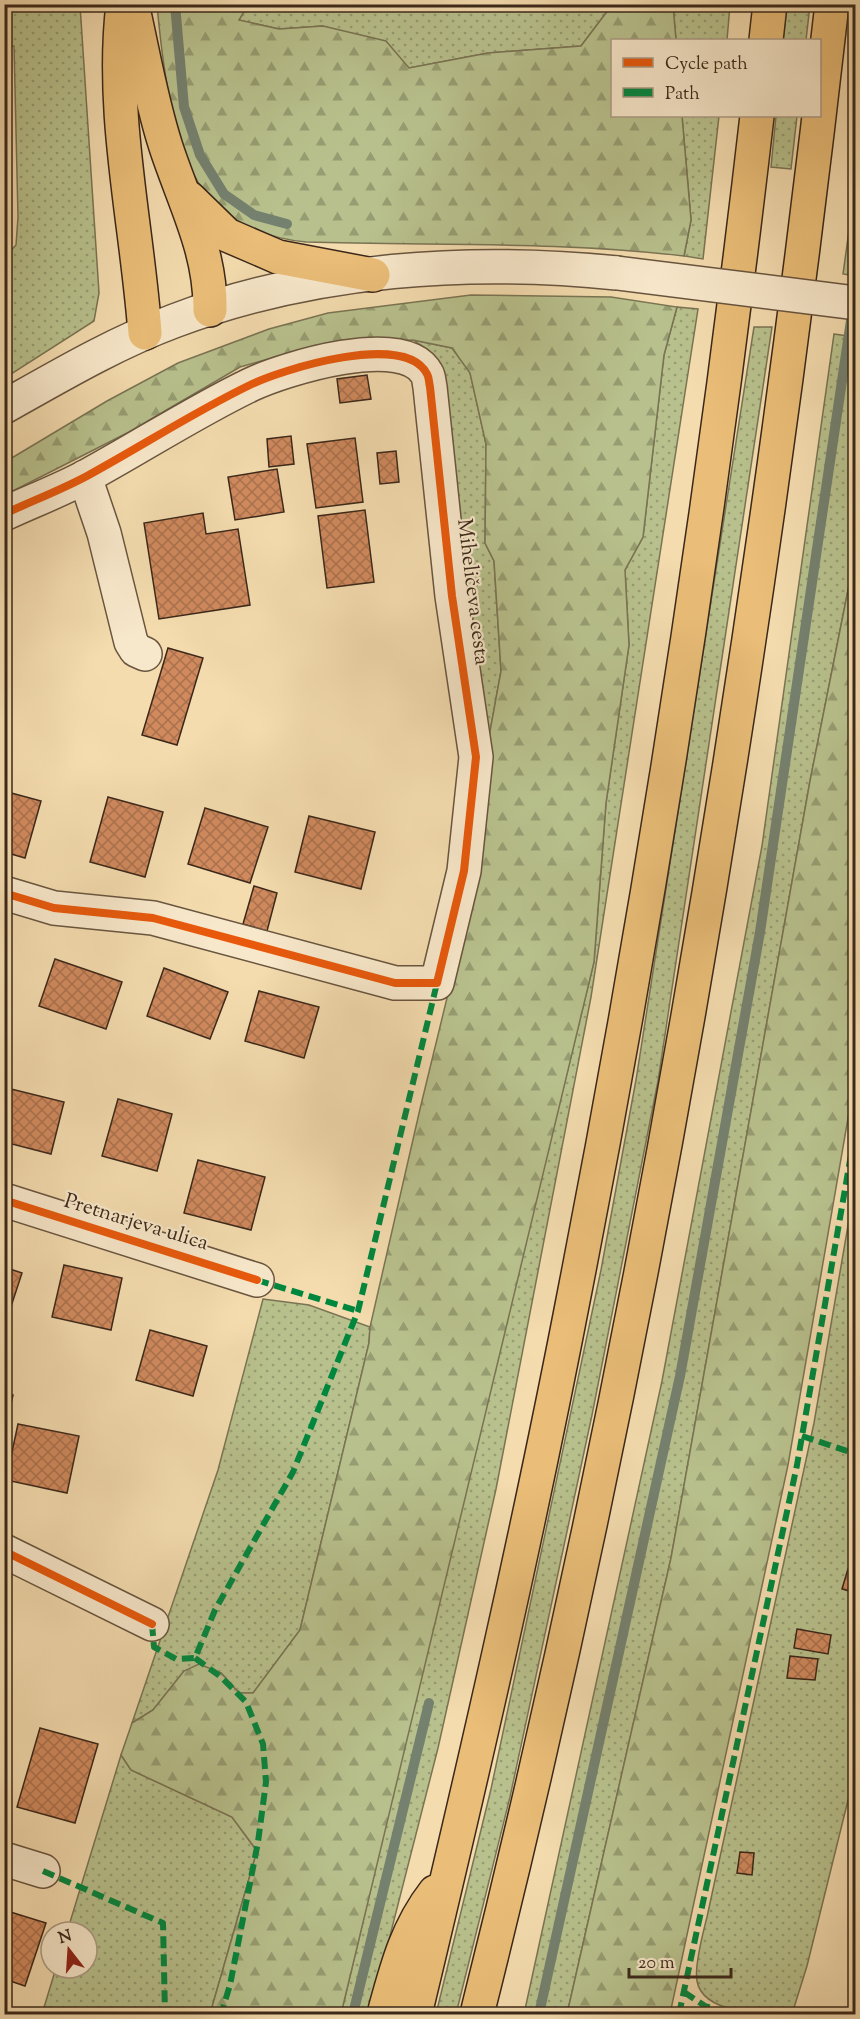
<svg xmlns="http://www.w3.org/2000/svg" width="860" height="2019" font-family="'Sorts Mill Goudy',serif">
  <defs>
    <pattern id="grass-dots" width="8" height="8" patternUnits="userSpaceOnUse" patternTransform="scale(1.5)"><rect width="8" height="8" fill="#b8c18d"/><path d="M2 2h.1M6 6h.1" fill="none" stroke="#979d72" stroke-width="1.8" stroke-linecap="round"/></pattern>
    <pattern id="forest-firs" width="22" height="20" patternUnits="userSpaceOnUse" patternTransform="scale(1.5)"><rect width="22" height="20" fill="#b8c18d"/><path d="M5 1l3.5 6h-7zM16 11l3.5 6h-7z" fill="#979d72"/></pattern>
    <pattern id="building-cross-hatch" width="8" height="8" patternUnits="userSpaceOnUse" patternTransform="scale(1.5)"><rect width="8" height="8" fill="#d08a5e"/><path d="M0 0l8 8M0 8l8-8" fill="none" stroke="#aa714d"/></pattern>
  </defs>
  <rect width="100%" height="100%" fill="#f4dcaf"/>
  <filter id="stains"><feTurbulence type="fractalNoise" baseFrequency=".00333" numOctaves="4"/><feColorMatrix values="0 0 0 0 .2 0 0 0 0 .09 0 0 0 0 .02 0 0 0 .5 -.17"/></filter>
  <radialGradient id="worn" r=".72"><stop offset=".6" stop-color="#630" stop-opacity="0"/><stop offset="1" stop-color="#630" stop-opacity=".3"/></radialGradient>
  <g fill="url(#grass-dots)" stroke="#7a7454" stroke-width="1.5">
    <path d="M 248,4 L 612,5 L 581,46 L 488,53 L 409,68 L 323,26 L 279,29 L 238,20 Z"/>
    <path d="M 4,5 L 80,5 L 99,293 L 94,321 L 5,378 L 5,257 L 16,245 L 18,217 L 14,46 L 5,47 Z"/>
    <path d="M 673,5 L 730,5 L 727,40 L 676,40 Z"/>
    <path d="M 787,5 L 810,5 L 806,40 L 783,40 Z"/>
    <path d="M 682,116 L 719,116 L 703,259 L 684,256 L 691,220 Z"/>
    <path d="M 776,116 L 797,116 L 791,169 L 771,167 Z"/>
    <path d="M 855,187 L 856,276 L 855,276 L 843,274 Z"/>
    <path d="M 677,307 L 698,309 L 591,997 L 496,1489 L 438,1748 L 370,2014 L 341,2014 L 468,1478 L 594,962 L 606,803 L 629,645 L 625,570 L 643,537 L 664,355 Z"/>
    <path d="M 754,327 L 772,327 L 658,1081 L 592,1415 L 510,1797 L 456,2014 L 436,2014 L 491,1789 L 601,1270 L 636,1080 Z"/>
    <path d="M 834,334 L 855,337 L 855,555 L 810,781 L 671,1558 L 567,2014 L 524,2014 L 662,1381 L 762,846 Z"/>
    <path d="M 413,340 L 452,348 L 470,372 L 486,444 L 485,543 L 494,561 L 501,671 L 487,748 L 438,366 L 428,350 Z"/>
    <path d="M 855,1185 L 855,1772 L 807,1966 L 792,2014 C 766,2014 703,2015 697,1981 C 694,1966 703,1933 707,1917 L 814,1423 Z"/>
    <path d="M 263,1299 L 309,1305 L 370,1327 L 369,1343 L 300,1630 L 253,1693 L 239,1693 L 221,1673 L 184,1671 L 153,1710 L 132,1723 L 218,1470 Z"/>
    <path d="M 121,1755 L 131,1770 L 232,1817 L 257,1851 L 210,2014 L 42,2014 L 56,1968 L 87,1968 L 87,1932 L 67,1932 Z"/>
  </g>
  <g fill="url(#forest-firs)" stroke="#7a7454" stroke-width="1.5">
    <path d="M 157,5 L 248,5 L 239,20 L 279,29 L 323,26 L 386,41 L 409,68 L 488,53 L 581,46 L 612,5 L 673,5 L 676,40 L 612,40 L 612,116 L 682,116 L 691,220 L 684,256 C 559,241 432,246 306,242 C 273,239 244,229 218,207 C 173,169 162,60 157,5 Z"/>
    <path d="M 471,295 L 611,297 L 677,307 L 664,355 L 643,537 L 625,570 L 629,645 L 606,803 L 594,962 L 341,2014 L 210,2014 L 257,1851 L 232,1817 L 131,1770 L 121,1755 L 132,1723 L 153,1710 L 184,1671 L 199,1664 L 221,1673 L 239,1693 L 253,1693 L 300,1630 L 369,1343 L 370,1327 L 420,1109 L 465,924 L 487,748 L 501,671 L 494,561 L 485,543 L 486,444 L 470,373 L 452,348 L 413,340 L 317,345 L 240,367 L 129,432 L 5,495 L 5,462 L 107,401 L 178,363 L 269,329 L 328,313 Z"/>
    <path d="M 855,555 L 855,1078 L 788,1465 L 670,2014 L 567,2014 L 671,1558 L 810,781 Z"/>
  </g>
  <g fill="none" stroke-linecap="round" stroke-linejoin="round">
    <g stroke="#75816f" stroke-width="10">
      <path d="M 175,4 L 184,107 L 200,155 L 224,194 L 254,215 L 287,224"/>
      <path d="M 353,2014 L 429,1703"/>
      <path d="M 539,2014 L 680,1376 L 760,932 L 853,307"/>
    </g>
  </g>
  <g fill="url(#building-cross-hatch)" stroke="#3b281a" stroke-width="1.5">
    <path d="M 367,375 L 371,399 L 340,403 L 337,379 Z"/>
    <path d="M 291,436 L 294,464 L 269,467 L 267,439 Z"/>
    <path d="M 355,438 L 363,502 L 316,508 L 307,444 Z"/>
    <path d="M 396,451 L 399,482 L 380,484 L 377,453 Z"/>
    <path d="M 277,469 L 284,512 L 235,520 L 228,477 Z"/>
    <path d="M 365,510 L 374,582 L 327,588 L 318,516 Z"/>
    <path d="M 203,513 L 206,534 L 238,529 L 250,605 L 159,619 L 144,523 Z"/>
    <path d="M 168,648 L 203,658 L 177,745 L 142,735 Z"/>
    <path d="M 4,791 L 41,801 L 25,858 L 4,852 Z"/>
    <path d="M 108,797 L 163,812 L 145,877 L 90,862 Z"/>
    <path d="M 205,808 L 268,827 L 250,883 L 188,864 Z"/>
    <path d="M 309,816 L 375,832 L 361,889 L 295,872 Z"/>
    <path d="M 254,886 L 277,893 L 267,931 L 243,924 Z"/>
    <path d="M 55,959 L 122,982 L 106,1029 L 39,1006 Z"/>
    <path d="M 164,968 L 228,992 L 210,1039 L 147,1016 Z"/>
    <path d="M 259,991 L 319,1007 L 304,1058 L 245,1041 Z"/>
    <path d="M 7,1088 L 64,1102 L 51,1154 L 4,1142 Z"/>
    <path d="M 118,1099 L 172,1114 L 157,1171 L 102,1156 Z"/>
    <path d="M 198,1160 L 265,1177 L 251,1230 L 184,1213 Z"/>
    <path d="M 64,1265 L 122,1278 L 111,1330 L 52,1317 Z"/>
    <path d="M 4,1267 L 22,1273 L 5,1325 L 4,1325 Z"/>
    <path d="M 150,1330 L 207,1346 L 193,1396 L 136,1380 Z"/>
    <path d="M 4,1393 L 13,1395 L 6,1426 L 4,1426 Z"/>
    <path d="M 18,1424 L 79,1436 L 67,1493 L 6,1480 Z"/>
    <path d="M 848,1569 L 856,1571 L 856,1593 L 842,1589 Z"/>
    <path d="M 797,1629 L 831,1635 L 828,1654 L 794,1648 Z"/>
    <path d="M 790,1656 L 818,1659 L 815,1680 L 787,1678 Z"/>
    <path d="M 40,1728 L 98,1744 L 75,1823 L 17,1807 Z"/>
    <path d="M 740,1852 L 754,1853 L 752,1875 L 737,1873 Z"/>
    <path d="M 4,1910 L 46,1923 L 25,1986 L 4,1979 Z"/>
  </g>
  <g fill="none" stroke-linecap="round" stroke-linejoin="round">
    <g stroke="#69553f" stroke-width="36">
      <g id="minor">
        <path d="M 4,407 C 59,376 115,343 174,321 C 314,268 470,258 617,273"/>
        <path d="M 85,477 L 104,533 L 131,642 L 136,650 L 145,654"/>
        <path d="M 4,514 C 32,501 61,490 87,476 C 142,446 194,412 250,385 C 283,369 405,331 427,374 C 429,377 429,383 430,387 L 452,596 L 476,757 L 464,871 L 437,983 L 395,983 L 153,918 L 54,908 L 4,893"/>
        <path d="M 4,1200 L 257,1280"/>
        <path d="M 4,1551 L 152,1624"/>
        <path d="M 4,1859 L 43,1871"/>
      </g>
    </g>
    <g stroke="#3b281a" stroke-width="36">
      <g id="highway">
        <path d="M 123,4 C 110,114 137,224 145,333"/>
        <path d="M 132,4 C 143,52 151,101 166,147 C 184,202 211,251 210,310"/>
        <path d="M 766,40 L 770,4"/>
        <path d="M 189,198 L 227,235 L 278,257 L 373,275"/>
        <path d="M 384,2014 C 396,1970 406,1929 435,1892"/>
        <path d="M 415,2014 C 473,1772 529,1530 576,1285 C 652,897 712,508 757,116"/>
        <path d="M 477,2014 C 643,1354 756,681 832,4"/>
      </g>
    </g>
    <use href="#minor" stroke="#f8e8cb" stroke-width="33"/>
    <use href="#highway" stroke="#eabe78" stroke-width="33"/>
    <g stroke="#69553f" stroke-width="36" stroke-linecap="butt">
      <path id="minor-bridge" d="M 617,273 L 856,303"/>
    </g>
    <use href="#minor-bridge" stroke="#f8e8cb" stroke-width="33"/>
    <g stroke="#00873e" stroke-width="6" stroke-dasharray="12 6" stroke-linecap="butt">
      <path d="M 257,1280 L 358,1311"/>
      <path d="M 802,1436 L 856,1454"/>
      <path d="M 152,1624 L 154,1647 L 176,1659 L 195,1658 L 215,1610 L 293,1472 L 358,1311 L 437,983"/>
      <path d="M 195,1658 L 221,1677 L 246,1702 L 263,1744 L 266,1782 L 258,1842 L 230,1985 L 221,2014"/>
      <path d="M 43,1871 L 163,1923 L 165,2014"/>
      <path d="M 684,1992 L 705,2006 L 730,2014"/>
      <path d="M 679,2014 L 797,1465 L 856,1126"/>
    </g>
    <g stroke="#f8e8cb" stroke-width="11">
      <g id="cycleway">
        <path d="M 4,514 C 32,501 61,490 87,476 C 142,446 194,412 250,385 C 283,369 405,331 427,374 C 429,377 429,383 430,387 L 452,596 L 476,757 L 464,871 L 437,983 L 395,983 L 153,918 L 54,908 L 4,893"/>
        <path d="M 4,1200 L 257,1280"/>
        <path d="M 4,1551 L 152,1624"/>
      </g>
    </g>
    <use href="#cycleway" stroke="#e8590c" stroke-width="8"/>
  </g>
  <g text-anchor="middle" dominant-baseline="central" stroke-width="4.5" stroke-linejoin="round" paint-order="stroke">
    <g font-size="21" fill="#3b281a" stroke="#f8e8cb">
      <text transform="translate(472 592) rotate(83)">Miheličeva cesta</text>
      <text transform="translate(136 1223) rotate(17)">Pretnarjeva ulica</text>
    </g>
  </g>
  <rect width="860" height="2019" fill="none" stroke="#f4dcaf" stroke-width="24"/>
  <rect x="6" y="6" width="848" height="2007" fill="none" stroke="#3b281a" stroke-width="3"/>
  <rect x="12" y="12" width="836" height="1995" fill="none" stroke="#3b281a" stroke-width="1.5"/>
  <rect x="611" y="39" width="210" height="78" fill="#f8e8cb" stroke="#ac9b84" stroke-width="1.5"/>
  <rect x="623" y="58" width="30" height="9" fill="#e8590c" stroke="#ac9b84" stroke-width="1.5"/>
  <text x="665" y="69" font-size="18" fill="#3b281a">Cycle path</text>
  <rect x="623" y="88" width="30" height="9" fill="#00873e" stroke="#ac9b84" stroke-width="1.5"/>
  <text x="665" y="99" font-size="18" fill="#3b281a">Path</text>
  <g transform="translate(69 1950) rotate(343)"><circle r="28" fill="#f8e8cb" stroke="#ac9b84" stroke-width="1.5"/>
  <path d="M0-4.5L10 22L0 15L-10 22Z" fill="#8f2418"/>
  <text y="-9" font-size="16" font-weight="bold" text-anchor="middle" fill="#3b281a">N</text>
  </g>
  <path d="M629 1968v9h102v-9" fill="none" stroke="#3b281a" stroke-width="3"/>
  <text x="638" y="1968" font-size="18" fill="#3b281a" stroke="#f8e8cb" stroke-width="4.5" paint-order="stroke">20 m</text>
  <rect width="100%" height="100%" filter="url(#stains)"/>
  <rect width="100%" height="100%" fill="url(#worn)"/>
</svg>
